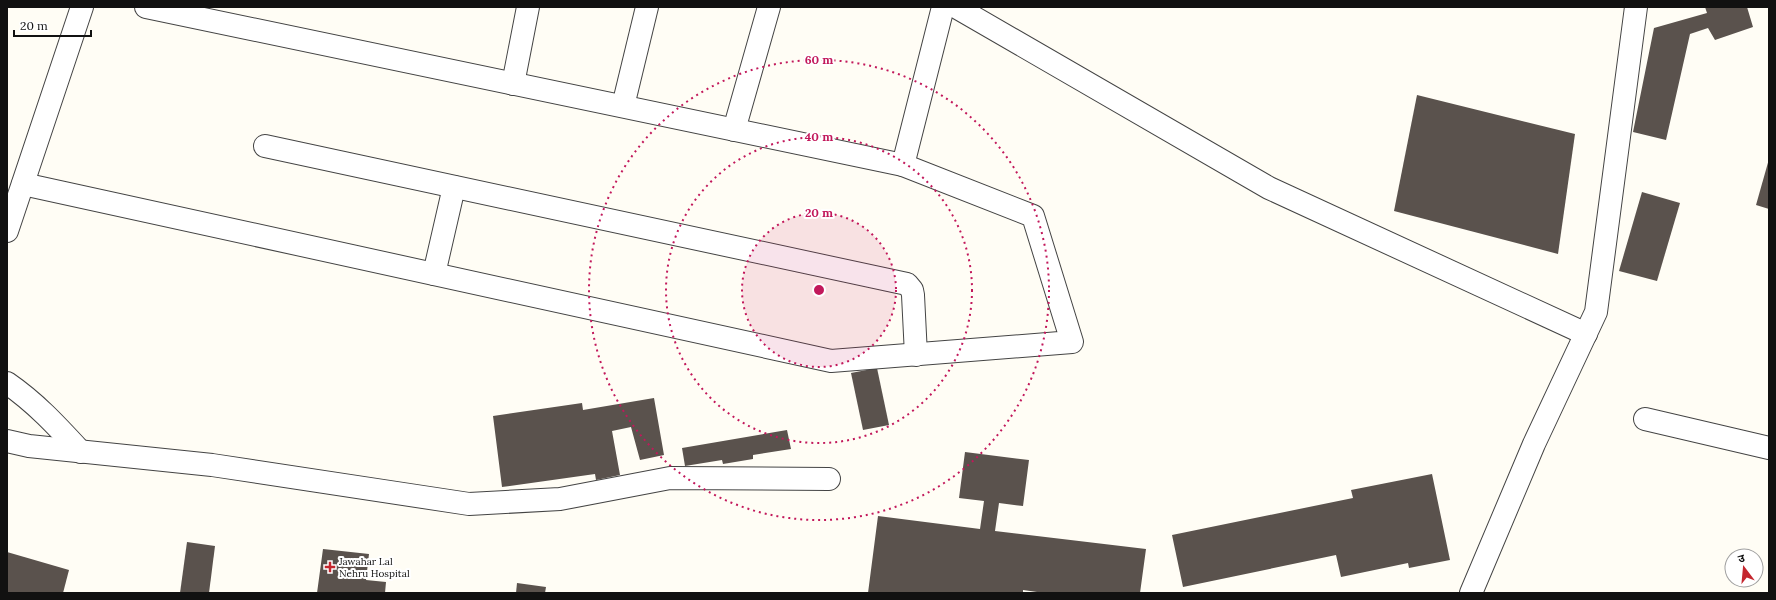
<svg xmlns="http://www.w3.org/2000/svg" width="1776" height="600" font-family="Lora,'Noto Sans Devanagari',serif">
  <rect width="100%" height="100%" fill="#fffdf5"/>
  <g fill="#5a524d">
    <path d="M 1705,7 L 1747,7 L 1753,27 L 1715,40 L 1708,28 L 1690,34 L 1666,140 L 1633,132 L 1654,28 L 1707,13 Z"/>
    <path d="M 1417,95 L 1575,134 L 1558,254 L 1394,211 Z"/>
    <path d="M 1769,159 L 1769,209 L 1756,205 Z"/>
    <path d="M 1642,192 L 1680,203 L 1657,281 L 1619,271 Z"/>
    <path d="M 877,368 L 889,425 L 863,430 L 851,373 Z"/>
    <path d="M 654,398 L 664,455 L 640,460 L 631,427 L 612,431 L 620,475 L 596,480 L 595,474 L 502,487 L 493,416 L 582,403 L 583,410 Z"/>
    <path d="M 787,430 L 791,449 L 753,455 L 753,459 L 723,464 L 722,460 L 685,466 L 682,448 Z"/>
    <path d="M 965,452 L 1029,460 L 1023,506 L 999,503 L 995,531 L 1146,549 L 1140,593 L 1044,593 L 1023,590 L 1023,593 L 868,593 L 878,516 L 980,529 L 984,501 L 959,498 Z"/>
    <path d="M 1432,474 L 1450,560 L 1409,568 L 1408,563 L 1341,577 L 1336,555 L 1183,587 L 1172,535 L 1353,498 L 1351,490 Z"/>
    <path d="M 187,542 L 215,546 L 209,593 L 180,593 Z"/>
    <path d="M 323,549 L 369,554 L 366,580 L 386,582 L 385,593 L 317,593 Z"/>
    <path d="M 7,552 L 69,570 L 63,593 L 7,593 Z"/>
    <path d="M 517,583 L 546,587 L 545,593 L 516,593 Z"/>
  </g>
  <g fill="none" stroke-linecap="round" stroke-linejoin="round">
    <g stroke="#444" stroke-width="24">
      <g id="minor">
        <path d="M 956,7 L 1269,188 L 1586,334"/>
        <path d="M 513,84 L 528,7"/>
        <path d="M 623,106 L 647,7"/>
        <path d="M 734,130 L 769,7"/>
        <path d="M 265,146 L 907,284 L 912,290 L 913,295 L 916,355"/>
        <path d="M 903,165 L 943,7"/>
        <path d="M 23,184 L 831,361 L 1072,342 L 1033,216 L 903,165 L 146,7"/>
        <path d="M 7,231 L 82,7"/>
        <path d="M 434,274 L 454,187"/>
        <path d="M 7,383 C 36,403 57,426 81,452"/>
        <path d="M 1645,419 L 1769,448"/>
        <path d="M 7,441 L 29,446 L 212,465 L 469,504 L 560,499 L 670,478 L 829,479"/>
        <path d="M 1471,593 L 1534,444 L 1596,312 L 1636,7"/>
      </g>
    </g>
    <use href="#minor" stroke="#fff" stroke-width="22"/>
  </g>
  <circle cx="819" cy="290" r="77" fill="#c2185b" fill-opacity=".12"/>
  <g fill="none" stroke="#c2185b" stroke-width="2" stroke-dasharray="2 4">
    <circle cx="819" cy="290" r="77"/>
    <circle cx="819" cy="290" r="153"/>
    <circle cx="819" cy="290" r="230"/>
  </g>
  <path fill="#c4262e" stroke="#fff" stroke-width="1.5" d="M328 561h4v4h4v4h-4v4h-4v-4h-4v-4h4z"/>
  <g text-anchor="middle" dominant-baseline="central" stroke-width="4" stroke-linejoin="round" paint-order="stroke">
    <g font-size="10" fill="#111" stroke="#fff" text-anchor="start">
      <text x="339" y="561">Jawahar Lal<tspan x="339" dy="12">Nehru Hospital</tspan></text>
    </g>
  </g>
  <circle cx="819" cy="290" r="6" fill="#c2185b" stroke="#fff" stroke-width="2"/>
  <g font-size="12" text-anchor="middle" font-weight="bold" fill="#c2185b" stroke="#fff" stroke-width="4" stroke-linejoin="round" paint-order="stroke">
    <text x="819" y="64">60 m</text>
    <text x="819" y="141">40 m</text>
    <text x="819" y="217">20 m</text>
  </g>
  <rect width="1776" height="600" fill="none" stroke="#111111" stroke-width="16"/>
  <g transform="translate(1744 568) rotate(344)"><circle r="19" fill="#ffffff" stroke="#a0a0a0"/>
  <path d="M0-3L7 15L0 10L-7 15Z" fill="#c4262e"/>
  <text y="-6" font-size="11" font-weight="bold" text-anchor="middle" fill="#111111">उ</text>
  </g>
  <path d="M14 30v6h77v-6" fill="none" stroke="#111111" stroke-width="2"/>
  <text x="20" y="30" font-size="12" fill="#111111" stroke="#ffffff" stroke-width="3" paint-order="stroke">20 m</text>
</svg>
